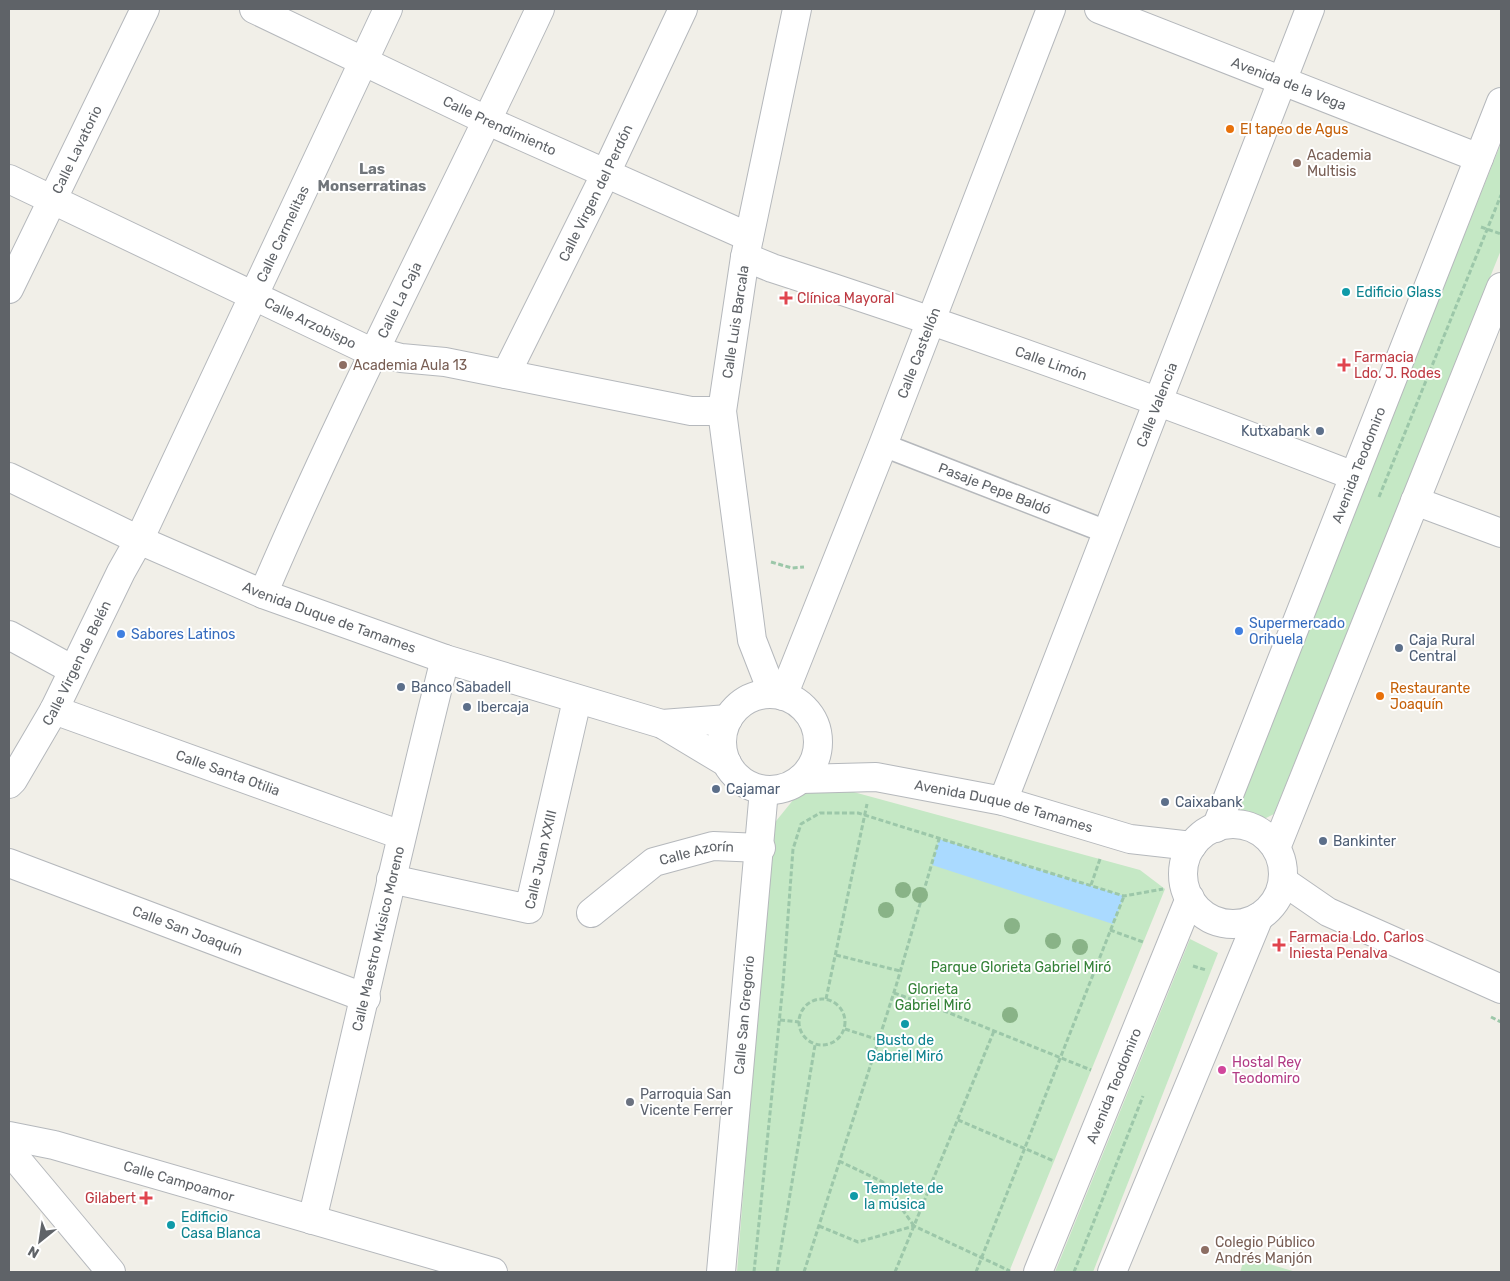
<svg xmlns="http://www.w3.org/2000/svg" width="1510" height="1281" font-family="Rubik,sans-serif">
  <rect width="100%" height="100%" fill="#f1efe8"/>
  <g fill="#c5e8c5">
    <path d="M 1501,143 L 1501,250 L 1274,814 L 1262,820 L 1242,812 L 1238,800 Z"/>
    <path d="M 824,784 L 1140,870 L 1165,889 L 1009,1272 L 737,1272 L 772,826 L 798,794 Z"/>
    <path d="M 1190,939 L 1218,953 L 1093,1272 L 1055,1272 Z"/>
    <path d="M 1245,1257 L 1296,1272 L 1240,1272 Z"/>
  </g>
  <path fill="#aadaff" d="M 939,839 L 1124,896 L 1113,924 L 932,865 Z"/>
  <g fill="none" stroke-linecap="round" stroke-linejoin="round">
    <g stroke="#b5b8bc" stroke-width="25">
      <g id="pedestrian">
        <path id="s1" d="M 883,445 L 1107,532"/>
      </g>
    </g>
    <g stroke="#b5b8bc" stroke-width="30">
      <g id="minor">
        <path id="s2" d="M 254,9 L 488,121 L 749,237"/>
        <path id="s3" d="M 1099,9 L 1479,158"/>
        <path id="s4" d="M 9,179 L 363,348 L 401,358 L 445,362 L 691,411 L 722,411"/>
        <path id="s5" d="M 745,257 L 772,268 C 968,331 1161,401 1354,476"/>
        <path id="s6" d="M 9,289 L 145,9"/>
        <path id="s7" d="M 506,374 L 605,175 L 683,9"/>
        <path d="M 1415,501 L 1501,533"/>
        <path id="s8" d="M 263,594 C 348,395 449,204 540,9"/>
        <path d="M 9,635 L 73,670"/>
        <path id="s9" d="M 783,696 L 883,445 L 1051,9"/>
        <path id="s10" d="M 54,710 L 401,835"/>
        <path id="s11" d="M 9,784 L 13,780 L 54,710 L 121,572 L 139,540 L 388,9"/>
        <path id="s12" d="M 1003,801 L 1310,9"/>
        <path id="s13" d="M 1216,828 L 1501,102"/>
        <path id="s14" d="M 9,863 L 366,998"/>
        <path id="s15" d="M 391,879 L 529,909 L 577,700"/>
        <path id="s16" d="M 591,913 L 654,862 L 713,846 L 761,848"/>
        <path id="s17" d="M 9,1136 L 54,1145 L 493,1272"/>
        <path id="s18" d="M 312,1220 C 357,1033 398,845 445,659"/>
        <path id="s19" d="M 721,1272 L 764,790"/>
        <path id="s20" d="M 1038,1272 L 1190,898"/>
        <path d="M 1112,1272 L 1259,917"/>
      </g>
    </g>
    <g stroke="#b5b8bc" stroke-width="30">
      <g id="tertiary">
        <path id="s21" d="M 9,477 L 139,540 L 263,594 L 445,659 L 662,724 L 727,763"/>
        <path id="s22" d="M 773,694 L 752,640 L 722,411 L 745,257 L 797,9"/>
        <circle cx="770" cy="742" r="48"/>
        <path d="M 662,724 L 728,719"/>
        <path id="s23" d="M 801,779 L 876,777 L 1003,801 L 1130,839 L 1192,846"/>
        <circle cx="1233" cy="874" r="50"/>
        <path d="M 1276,848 L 1501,287"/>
        <path d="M 1283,881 L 1328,912 L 1501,989"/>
        <path d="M 9,1150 L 111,1272"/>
      </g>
    </g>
    <g stroke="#9cc7a9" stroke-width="3" stroke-dasharray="5 2.5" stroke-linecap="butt">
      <path d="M 1481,227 L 1501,234"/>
      <path d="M 1379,497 L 1501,195"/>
      <path d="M 771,562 L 792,568 L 804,567"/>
      <path d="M 1091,885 L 1100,859"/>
      <path d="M 1110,930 L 1143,942"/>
      <path d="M 836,955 L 900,971"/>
      <path d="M 1193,966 L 1206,970"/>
      <path d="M 894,993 L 947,1012 L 1091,1070"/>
      <circle cx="822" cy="1022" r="23"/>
      <path d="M 826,999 L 867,804"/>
      <path d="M 1491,1017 L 1501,1022"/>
      <path d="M 780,1020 L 799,1022"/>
      <path d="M 845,1029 L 879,1040"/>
      <path d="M 958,1120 L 1054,1161"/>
      <path d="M 839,1161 L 883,1182 L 914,1226"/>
      <path d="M 819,1226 L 858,1242 L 914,1226 L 1010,1271"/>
      <path d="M 754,1272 L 783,984 L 793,849 L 801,824 L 820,813 L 858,813 L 1124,896 L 1163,889"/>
      <path d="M 777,1272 L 815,1045"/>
      <path d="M 804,1272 L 896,986 L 939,839"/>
      <path d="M 895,1272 L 994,1031"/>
      <path d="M 976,1272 L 1124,896"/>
      <path d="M 1074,1272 L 1143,1096"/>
    </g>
    <use href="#pedestrian" stroke="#fff" stroke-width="22"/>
    <use href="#minor" stroke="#fff" stroke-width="28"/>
    <use href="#tertiary" stroke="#fff" stroke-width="28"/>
  </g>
  <g fill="#89b387">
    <circle cx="903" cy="890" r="8"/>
    <circle cx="920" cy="895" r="8"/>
    <circle cx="886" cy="910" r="8"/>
    <circle cx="1012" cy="926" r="8"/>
    <circle cx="1053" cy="941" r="8"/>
    <circle cx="1080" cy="947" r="8"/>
    <circle cx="1010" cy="1015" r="8"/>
  </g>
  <g fill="#e8710a" stroke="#fff" stroke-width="2">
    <circle cx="1230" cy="129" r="5"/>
    <circle cx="1380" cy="696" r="5"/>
  </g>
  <g fill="#8d6e63" stroke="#fff" stroke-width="2">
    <circle cx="1297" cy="163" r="5"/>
    <circle cx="343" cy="365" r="5"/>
    <circle cx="1205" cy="1250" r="5"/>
  </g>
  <g fill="#0f9aa8" stroke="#fff" stroke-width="2">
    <circle cx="1346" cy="292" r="5"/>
    <circle cx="905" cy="1024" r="5"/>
    <circle cx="854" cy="1196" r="5"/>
    <circle cx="171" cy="1225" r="5"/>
  </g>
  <g fill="#e0444e" stroke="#fff" stroke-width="2">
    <path d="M783.5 290.5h5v5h5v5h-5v5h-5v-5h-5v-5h5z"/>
    <path d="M1341.5 357.5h5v5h5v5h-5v5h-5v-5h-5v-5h5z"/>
    <path d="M1276.5 937.5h5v5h5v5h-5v5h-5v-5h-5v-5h5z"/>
    <path d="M143.5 1190.5h5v5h5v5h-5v5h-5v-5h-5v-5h5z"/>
  </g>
  <g fill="#5c6f8a" stroke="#fff" stroke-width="2">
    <circle cx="1320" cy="431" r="5"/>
    <circle cx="1399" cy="648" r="5"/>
    <circle cx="401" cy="687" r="5"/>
    <circle cx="467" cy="707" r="5"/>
    <circle cx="716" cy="789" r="5"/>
    <circle cx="1165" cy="802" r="5"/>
    <circle cx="1323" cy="841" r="5"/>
  </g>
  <g fill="#3f7fe0" stroke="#fff" stroke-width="2">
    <circle cx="1239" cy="631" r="5"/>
    <circle cx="121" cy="634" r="5"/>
  </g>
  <circle fill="#d1479c" stroke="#fff" stroke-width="2" cx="1222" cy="1070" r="5"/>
  <circle fill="#6b7280" stroke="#fff" stroke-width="2" cx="630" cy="1102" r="5"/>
  <g text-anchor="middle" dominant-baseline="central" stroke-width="4" stroke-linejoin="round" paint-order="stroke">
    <g font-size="14" fill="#5f6368" stroke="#fff">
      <text stroke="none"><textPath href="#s3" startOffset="204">Avenida de la Vega</textPath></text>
      <text stroke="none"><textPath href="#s2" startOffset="272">Calle Prendimiento</textPath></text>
      <text stroke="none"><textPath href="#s6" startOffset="155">Calle Lavatorio</textPath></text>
      <text stroke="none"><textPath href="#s7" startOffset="202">Calle Virgen del Perdón</textPath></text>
      <text stroke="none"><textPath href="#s11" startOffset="615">Calle Carmelitas</textPath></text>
      <text stroke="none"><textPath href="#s8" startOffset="324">Calle La Caja</textPath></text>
      <text stroke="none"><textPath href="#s4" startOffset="334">Calle Arzobispo</textPath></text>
      <text stroke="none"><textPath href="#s22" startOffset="379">Calle Luis Barcala</textPath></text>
      <text stroke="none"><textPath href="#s9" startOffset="369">Calle Castellón</textPath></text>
      <text stroke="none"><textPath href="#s5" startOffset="324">Calle Limón</textPath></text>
      <text stroke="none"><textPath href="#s12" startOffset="425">Calle Valencia</textPath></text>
      <text stroke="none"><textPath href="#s13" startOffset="390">Avenida Teodomiro</textPath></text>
      <text stroke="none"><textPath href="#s1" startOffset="120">Pasaje Pepe Baldó</textPath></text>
      <text stroke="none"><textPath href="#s21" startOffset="350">Avenida Duque de Tamames</textPath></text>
      <text stroke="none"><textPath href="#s11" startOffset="139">Calle Virgen de Belén</textPath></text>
      <text stroke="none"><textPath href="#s10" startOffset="185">Calle Santa Otilia</textPath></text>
      <text stroke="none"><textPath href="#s23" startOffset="206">Avenida Duque de Tamames</textPath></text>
      <text stroke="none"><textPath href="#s16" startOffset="125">Calle Azorín</textPath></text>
      <text stroke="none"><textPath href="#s15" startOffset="192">Calle Juan XXIII</textPath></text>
      <text stroke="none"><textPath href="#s14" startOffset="191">Calle San Joaquín</textPath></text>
      <text stroke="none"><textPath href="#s18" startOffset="289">Calle Maestro Músico Moreno</textPath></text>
      <text stroke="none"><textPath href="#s19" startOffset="258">Calle San Gregorio</textPath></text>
      <text stroke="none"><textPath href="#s20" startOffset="201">Avenida Teodomiro</textPath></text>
      <text stroke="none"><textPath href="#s17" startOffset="176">Calle Campoamor</textPath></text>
    </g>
    <g font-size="14" fill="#c56008" stroke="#fff" text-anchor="start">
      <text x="1240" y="129">El tapeo de Agus</text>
      <text x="1390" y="688">Restaurante<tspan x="1390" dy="16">Joaquín</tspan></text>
    </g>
    <g font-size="14" fill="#785e54" stroke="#fff" text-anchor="start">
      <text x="1307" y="155">Academia<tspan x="1307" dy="16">Multisis</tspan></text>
      <text x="353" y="365">Academia Aula 13</text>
      <text x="1215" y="1242">Colegio Público<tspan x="1215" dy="16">Andrés Manjón</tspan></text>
    </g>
    <g font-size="14" fill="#0d838f" stroke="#fff" text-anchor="start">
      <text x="1356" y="292">Edificio Glass</text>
      <text x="905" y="1040" text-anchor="middle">Busto de<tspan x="905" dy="16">Gabriel Miró</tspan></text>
      <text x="864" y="1188">Templete de<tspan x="864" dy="16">la música</tspan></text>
      <text x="181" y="1217">Edificio<tspan x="181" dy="16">Casa Blanca</tspan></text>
    </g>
    <g font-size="14" fill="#be3a42" stroke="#fff" text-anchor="start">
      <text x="797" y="298">Clínica Mayoral</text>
      <text x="1354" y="357">Farmacia<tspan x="1354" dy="16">Ldo. J. Rodes</tspan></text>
      <text x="1289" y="937">Farmacia Ldo. Carlos<tspan x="1289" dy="16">Iniesta Penalva</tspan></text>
      <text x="136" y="1198" text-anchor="end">Gilabert</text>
    </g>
    <g font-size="14" fill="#4e5e75" stroke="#fff" text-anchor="start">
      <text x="1310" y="431" text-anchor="end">Kutxabank</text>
      <text x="1409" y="640">Caja Rural<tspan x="1409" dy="16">Central</tspan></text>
      <text x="411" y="687">Banco Sabadell</text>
      <text x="477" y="707">Ibercaja</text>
      <text x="726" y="789">Cajamar</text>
      <text x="1175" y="802">Caixabank</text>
      <text x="1333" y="841">Bankinter</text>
    </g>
    <g font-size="14" fill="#366cbe" stroke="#fff" text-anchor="start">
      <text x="1249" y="623">Supermercado<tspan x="1249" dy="16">Orihuela</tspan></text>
      <text x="131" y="634">Sabores Latinos</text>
    </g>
    <g font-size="14" fill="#348238" stroke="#fff">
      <text x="1021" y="967">Parque Glorieta Gabriel Miró</text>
      <text x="933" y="989">Glorieta<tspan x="933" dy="16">Gabriel Miró</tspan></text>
    </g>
    <g font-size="14" fill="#b23c85" stroke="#fff" text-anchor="start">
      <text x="1232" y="1062">Hostal Rey<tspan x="1232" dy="16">Teodomiro</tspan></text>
    </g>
    <g font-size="14" fill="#5b616d" stroke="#fff" text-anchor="start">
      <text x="640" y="1094">Parroquia San<tspan x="640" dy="16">Vicente Ferrer</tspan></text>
    </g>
    <g font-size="15" font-weight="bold" fill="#70757a" stroke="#fff">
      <text x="372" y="169">Las<tspan x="372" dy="17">Monserratinas</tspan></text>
    </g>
  </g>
  <rect width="1510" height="1281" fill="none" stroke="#5f6368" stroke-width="20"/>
  <g transform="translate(40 1241) rotate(210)" stroke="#ffffff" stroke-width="4" paint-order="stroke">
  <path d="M0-4L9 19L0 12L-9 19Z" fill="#5f6368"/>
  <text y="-8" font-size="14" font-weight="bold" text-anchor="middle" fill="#5f6368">N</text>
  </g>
</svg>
